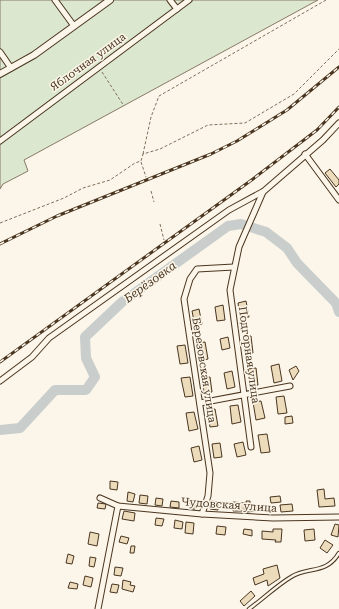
<svg xmlns="http://www.w3.org/2000/svg" width="339" height="609" font-family="'Roboto Serif',serif">
  <rect width="100%" height="100%" fill="#fbf6e9"/>
  <path fill="#dce7d0" stroke="#887966" d="M 0,0 L 318,0 L 24,160 L 28,171 L 3,184 L 0,189 Z"/>
  <g fill="none" stroke-linecap="round" stroke-linejoin="round">
    <path stroke="#c9cecd" stroke-width="10" d="M 0,430 L 20,428 L 55,390 L 86,390 L 95,377 L 86,358 L 85,337 L 122,302 L 228,226 L 241,224 L 266,232 L 287,248 L 297,263 L 336,303 L 339,312"/>
  </g>
  <g fill="#ecdcbc" stroke="#4a3520">
    <path d="M 330,169 L 339,180 L 339,184 L 336,187 L 325,173 Z"/>
    <path d="M 246,301 L 249,317 L 240,318 L 238,303 Z"/>
    <path d="M 223,305 L 225,320 L 217,321 L 215,307 Z"/>
    <path d="M 199,309 L 202,324 L 195,326 L 192,311 Z"/>
    <path d="M 251,336 L 253,353 L 245,354 L 243,337 Z"/>
    <path d="M 228,337 L 230,348 L 222,350 L 220,339 Z"/>
    <path d="M 205,342 L 208,359 L 199,361 L 197,343 Z"/>
    <path d="M 185,345 L 188,363 L 180,364 L 177,346 Z"/>
    <path d="M 279,364 L 282,381 L 274,383 L 271,366 Z"/>
    <path d="M 296,366 L 299,371 L 293,380 L 289,370 Z"/>
    <path d="M 256,368 L 258,385 L 250,386 L 248,369 Z"/>
    <path d="M 232,371 L 235,387 L 227,389 L 224,373 Z"/>
    <path d="M 190,377 L 193,396 L 185,397 L 181,378 Z"/>
    <path d="M 210,377 L 212,392 L 204,393 L 202,378 Z"/>
    <path d="M 284,396 L 287,413 L 278,414 L 276,397 Z"/>
    <path d="M 261,401 L 265,418 L 256,420 L 253,402 Z"/>
    <path d="M 238,405 L 241,422 L 232,424 L 230,406 Z"/>
    <path d="M 215,409 L 218,426 L 210,427 L 207,410 Z"/>
    <path d="M 194,412 L 198,429 L 189,431 L 186,413 Z"/>
    <path d="M 292,416 L 293,423 L 285,424 L 285,417 Z"/>
    <path d="M 267,434 L 270,452 L 261,453 L 258,435 Z"/>
    <path d="M 243,442 L 246,455 L 237,457 L 234,444 Z"/>
    <path d="M 220,443 L 222,457 L 214,458 L 212,444 Z"/>
    <path d="M 199,446 L 202,460 L 194,462 L 191,448 Z"/>
    <path d="M 110,481 L 118,482 L 117,490 L 110,489 Z"/>
    <path d="M 324,489 L 325,499 L 334,498 L 335,506 L 319,507 L 317,490 Z"/>
    <path d="M 128,492 L 135,494 L 133,502 L 127,501 Z"/>
    <path d="M 140,495 L 148,496 L 147,504 L 139,503 Z"/>
    <path d="M 280,496 L 281,502 L 271,503 L 270,497 Z"/>
    <path d="M 156,498 L 163,499 L 162,506 L 155,505 Z"/>
    <rect x="190" y="500" width="5" height="9"/>
    <path d="M 171,501 L 179,502 L 179,508 L 170,507 Z"/>
    <path d="M 211,501 L 219,502 L 218,510 L 210,509 Z"/>
    <path d="M 246,501 L 250,501 L 250,506 L 256,506 L 256,511 L 247,512 Z"/>
    <path d="M 233,502 L 245,503 L 244,511 L 233,511 Z"/>
    <path d="M 98,503 L 106,504 L 105,509 L 97,508 Z"/>
    <path d="M 292,504 L 293,511 L 281,512 L 280,505 Z"/>
    <path d="M 124,511 L 135,513 L 134,521 L 122,519 Z"/>
    <path d="M 156,518 L 164,519 L 162,526 L 155,525 Z"/>
    <path d="M 175,520 L 183,522 L 182,529 L 174,528 Z"/>
    <path d="M 186,522 L 194,523 L 193,534 L 185,533 Z"/>
    <path d="M 335,524 L 339,525 L 338,537 L 331,535 Z"/>
    <path d="M 217,526 L 226,527 L 225,535 L 216,534 Z"/>
    <path d="M 244,529 L 252,530 L 252,536 L 243,534 Z"/>
    <path d="M 273,529 L 282,529 L 281,542 L 275,542 L 276,540 L 262,539 L 262,531 L 273,532 Z"/>
    <path d="M 314,529 L 315,540 L 305,541 L 304,530 Z"/>
    <path d="M 90,532 L 99,534 L 97,546 L 88,544 Z"/>
    <path d="M 121,536 L 129,538 L 127,544 L 119,542 Z"/>
    <path d="M 325,540 L 333,545 L 327,553 L 320,548 Z"/>
    <path d="M 131,546 L 135,546 L 134,553 L 130,553 Z"/>
    <path d="M 68,554 L 74,556 L 72,564 L 66,563 Z"/>
    <path d="M 90,557 L 96,558 L 94,567 L 89,566 Z"/>
    <path d="M 277,565 L 280,578 L 268,586 L 267,580 L 255,585 L 253,578 L 264,574 L 263,569 Z"/>
    <path d="M 115,567 L 123,568 L 121,576 L 114,575 Z"/>
    <path d="M 85,576 L 93,578 L 91,587 L 83,585 Z"/>
    <path d="M 123,580 L 131,582 L 130,585 L 135,586 L 133,592 L 122,589 Z"/>
    <path d="M 70,582 L 78,584 L 77,589 L 68,588 Z"/>
    <path d="M 112,584 L 119,585 L 117,593 L 110,592 Z"/>
    <path d="M 251,591 L 255,596 L 244,606 L 240,601 Z"/>
  </g>
  <g fill="none" stroke-linecap="round" stroke-linejoin="round">
    <g stroke="#4a3520" stroke-width="4.5">
      <path id="service" d="M 249,609 C 263,599 276,586 291,577 C 308,566 326,575 339,553"/>
    </g>
    <g stroke="#4a3520" stroke-width="7">
      <g id="minor">
        <path d="M 55,0 L 74,26"/>
        <path d="M 170,0 L 177,9"/>
        <path d="M 0,52 L 11,68"/>
        <path d="M 0,141 L 189,0"/>
        <path d="M 305,154 L 339,200"/>
        <path d="M 0,381 L 32,357 L 49,338 L 229,210 L 264,191 L 323,140 L 339,123"/>
        <path d="M 200,403 L 290,386"/>
        <path d="M 251,447 L 230,290 L 239,247 L 263,192"/>
        <path d="M 100,498 L 118,506 L 202,514 L 273,518 L 339,517"/>
        <path d="M 202,514 L 208,496 L 210,473 L 184,299 L 190,279 L 197,269 L 234,267"/>
        <path d="M 98,609 L 118,506"/>
      </g>
    </g>
    <g stroke="#4a3520" stroke-width="8">
      <path id="tertiary" d="M 0,74 L 34,55 L 110,0"/>
    </g>
    <g stroke="#7f6f5c" stroke-width="1" stroke-dasharray="3 2" stroke-linecap="butt">
      <path d="M 102,72 L 124,106"/>
      <path d="M 143,154 L 151,117 L 159,96 L 326,0"/>
      <path d="M 141,162 L 146,177"/>
      <path d="M 151,191 L 154,202"/>
      <path d="M 0,223 L 64,198 L 83,188 L 110,180 L 135,163 L 141,161 L 143,154 L 160,149 L 208,125 L 245,123 L 294,94 L 339,49"/>
      <path d="M 160,224 L 164,240"/>
    </g>
    <use href="#service" stroke="#fbf6e9" stroke-width="2.5"/>
    <use href="#minor" stroke="#fbf6e9" stroke-width="5"/>
    <use href="#tertiary" stroke="#fbf6e9" stroke-width="6"/>
    <g stroke="#4a3520" stroke-width="3">
      <g id="rail">
        <path d="M 0,244 L 57,216 L 211,154 L 237,141 L 287,110 L 339,67"/>
        <path d="M 0,362 L 253,179 L 317,130 L 339,107"/>
      </g>
    </g>
    <use href="#rail" stroke="#fbf6e9" stroke-width="1.5" stroke-dasharray="4.5" stroke-linecap="butt"/>
  </g>
  <g text-anchor="middle" dominant-baseline="central" stroke-width="3" stroke-linejoin="round" paint-order="stroke">
    <g font-size="11" fill="#4a3520" stroke="#fbf6e9">
      <text transform="translate(88 62) rotate(-36)">Яблочная улица</text>
      <text transform="translate(249 355) rotate(82)">Подгорная улица</text>
      <text transform="translate(204 370) rotate(81)">Березовская улица</text>
      <text transform="translate(229 505) rotate(4)">Чудовская улица</text>
    </g>
    <g font-size="12" font-style="italic" fill="#4a3520" stroke="#fbf6e9">
      <text transform="translate(150 282) rotate(-36)">Берёзовка</text>
    </g>
  </g>
</svg>
